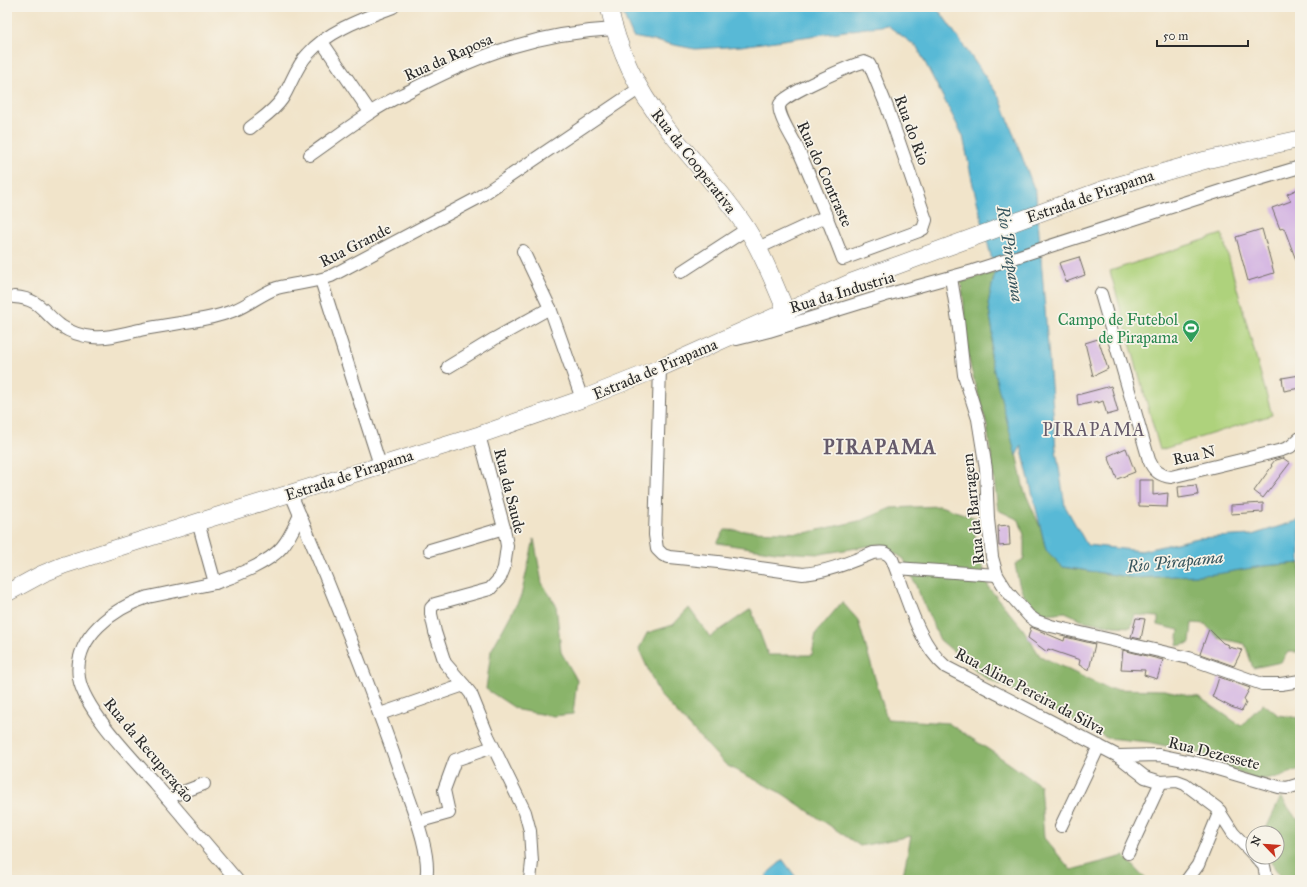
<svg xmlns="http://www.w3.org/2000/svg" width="1307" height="887" font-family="'IM FELL Great Primer',serif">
  <rect width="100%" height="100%" fill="#f7f3e8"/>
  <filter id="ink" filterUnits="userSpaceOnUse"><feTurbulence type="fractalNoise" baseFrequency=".025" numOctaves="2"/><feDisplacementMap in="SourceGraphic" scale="8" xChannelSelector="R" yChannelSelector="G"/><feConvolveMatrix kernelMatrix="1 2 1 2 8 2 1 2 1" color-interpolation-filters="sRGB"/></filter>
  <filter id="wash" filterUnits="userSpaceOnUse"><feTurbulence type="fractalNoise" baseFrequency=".012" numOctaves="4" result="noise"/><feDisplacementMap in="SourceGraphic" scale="16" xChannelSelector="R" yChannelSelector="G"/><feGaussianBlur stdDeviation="0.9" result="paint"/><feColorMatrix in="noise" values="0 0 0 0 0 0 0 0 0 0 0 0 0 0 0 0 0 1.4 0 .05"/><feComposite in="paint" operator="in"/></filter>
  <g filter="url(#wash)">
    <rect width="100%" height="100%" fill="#f1e4ca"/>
    <path fill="#aed27b" stroke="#6c7e53" d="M 1222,234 L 1272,415 L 1160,450 L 1110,271 Z"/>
    <g fill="#8ab46b" stroke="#5a704b">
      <path d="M 995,272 L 988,304 L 993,333 L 990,356 L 1009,421 L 1024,490 L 1041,529 L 1046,550 L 1063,567 L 1135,578 L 1213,574 L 1263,566 L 1300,563 L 1300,652 L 1288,652 L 1281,662 L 1253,668 L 1245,644 L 1218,638 L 1205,624 L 1192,623 L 1190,643 L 1177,646 L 1179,630 L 1158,625 L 1158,617 L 1135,615 L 1131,627 L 1113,626 L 1085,621 L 1065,612 L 1045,614 C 1021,598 1020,591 1015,564 L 1024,559 L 1024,535 L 1019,520 L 998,510 L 987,425 L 971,369 L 964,333 L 964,304 L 961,282 Z"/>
      <path d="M 940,506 L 976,518 L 975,540 L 989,588 L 1023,629 L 1040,656 L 1108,689 L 1164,690 L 1199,697 L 1241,726 L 1263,703 L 1278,715 L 1300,718 L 1300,769 L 1279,777 L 1255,780 L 1203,754 L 1148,742 L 1107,738 L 1025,696 L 984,677 L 940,640 L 904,559 L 881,544 L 820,554 L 776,552 L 717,543 L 725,530 L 805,533 L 863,520 L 891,508 Z"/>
      <path d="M 534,539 L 542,583 L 556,605 L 561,652 L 577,680 L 573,714 L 553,716 L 518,710 L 486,689 L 491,651 L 521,596 Z"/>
      <path d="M 842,602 L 858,620 L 887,719 L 948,723 L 994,753 L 1040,785 L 1044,838 L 1071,870 L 1124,856 L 1147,880 L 902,880 L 911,836 L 860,846 L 783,794 L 726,765 L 659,694 L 639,649 L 647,633 L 673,625 L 689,608 L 710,637 L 751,609 L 768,655 L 812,655 L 816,633 Z"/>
      <path d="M 1281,797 L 1295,817 L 1300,820 L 1300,880 L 1280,880 L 1282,878 L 1267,857 L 1277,857 L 1277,833 L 1264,833 Z"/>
    </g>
    <g fill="#58b9d6" stroke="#427280">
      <path d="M 620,7 L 689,7 L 691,11 L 738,9 L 746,7 L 933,7 L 941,13 L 1000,98 L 1036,194 L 1056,449 L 1065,506 L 1087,545 L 1141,551 L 1198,538 L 1252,535 L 1300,520 L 1300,563 L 1263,566 L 1217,574 L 1135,578 L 1063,567 L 1046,550 L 1021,446 L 1016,456 L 990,356 L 993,333 L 988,304 L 995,272 L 973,185 L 963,136 L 917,47 L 887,25 L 741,46 L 695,49 L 633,37 Z"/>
      <path d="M 783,860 L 798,880 L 765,880 L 769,872 Z"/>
    </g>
    <g id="blocks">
      <g fill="#d3b3e2">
        <path d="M 1300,188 L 1300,268 L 1299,268 L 1284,228 L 1280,229 L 1272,208 L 1291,201 L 1287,194 Z"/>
        <path d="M 1262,229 L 1274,273 L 1248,281 L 1236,237 Z"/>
        <path d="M 1079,257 L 1085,275 L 1066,282 L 1059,263 Z"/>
        <path d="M 1098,339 L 1108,369 L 1093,376 L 1085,343 Z"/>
        <path d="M 1300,375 L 1300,388 L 1284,391 L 1282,378 Z"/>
        <path d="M 1111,386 L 1118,412 L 1107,415 L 1103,401 L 1098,403 L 1098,401 L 1078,406 L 1077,395 Z"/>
        <path d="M 1126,448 L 1135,472 L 1117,479 L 1108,456 Z"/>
        <path d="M 1283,458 L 1290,463 L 1263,498 L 1254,491 L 1272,466 L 1271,465 L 1275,460 Z"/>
        <path d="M 1139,480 L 1153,480 L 1153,495 L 1168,493 L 1167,507 L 1139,506 Z"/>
        <path d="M 1196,485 L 1198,495 L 1179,498 L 1178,487 Z"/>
        <path d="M 1263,503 L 1263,512 L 1231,514 L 1231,505 Z"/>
        <path d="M 1009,525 L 1010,545 L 999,546 L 998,526 Z"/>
        <path d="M 1136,618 L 1145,619 L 1141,639 L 1131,637 Z"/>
        <path d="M 1031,627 L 1064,641 L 1065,637 L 1095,644 L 1089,670 L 1079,665 L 1080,660 L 1048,649 L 1047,652 L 1028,638 Z"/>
        <path d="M 1209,629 L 1223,643 L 1229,645 L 1228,647 L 1242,650 L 1234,666 L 1200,654 Z"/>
        <path d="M 1123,650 L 1163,660 L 1157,679 L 1144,675 L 1145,670 L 1121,669 Z"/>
        <path d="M 1219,677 L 1250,688 L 1244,699 L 1246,703 L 1242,711 L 1231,707 L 1212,697 L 1216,687 Z"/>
      </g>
    </g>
  </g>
  <g filter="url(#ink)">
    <use href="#blocks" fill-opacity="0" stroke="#706c63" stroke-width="1"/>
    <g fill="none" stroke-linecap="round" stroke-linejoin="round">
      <g stroke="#706c63" stroke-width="14">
        <g id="street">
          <path d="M 322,42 L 370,112"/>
          <path d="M 864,62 L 869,64 L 871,68 L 887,107 L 926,220 L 923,229 L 919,231 L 843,259 C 828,220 813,181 795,143 C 791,136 776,111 780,104 C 785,94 851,65 864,62 Z"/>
          <path d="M 250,128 C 261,119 274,111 282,99 C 291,85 296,66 308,54 C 329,30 365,18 393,7"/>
          <path d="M 310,155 C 330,141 350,126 370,113 C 384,103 400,96 415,88 C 482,53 539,33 614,29"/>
          <path d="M 758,248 L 827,216"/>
          <path d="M 523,251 L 550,308 L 582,399"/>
          <path d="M 681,272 L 747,229"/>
          <path d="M 951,278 L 958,320 L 964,375 L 978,419 L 986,469 L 988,519 L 992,557 L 997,575 L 1007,591 L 1029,616 L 1036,621 L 1051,626 L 1189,658 L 1262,684 L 1281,684 L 1300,681"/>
          <path d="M 321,280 L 380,465"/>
          <path d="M 1101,294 L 1149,460 C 1153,470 1160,476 1171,477 L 1282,450 L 1290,447 L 1300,438"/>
          <path d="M 14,297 C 41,299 42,312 61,326 C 70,332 82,336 92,337 C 108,339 124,333 140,330 C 171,323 205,322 235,310 C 250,304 262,293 277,288 C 295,283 313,283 331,276 L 476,199 L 640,88"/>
          <path d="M 737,339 L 769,331 L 886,295 L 973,271 L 1236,186 L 1300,167"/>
          <path d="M 448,367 L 494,339 L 550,308"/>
          <path d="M 660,368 L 655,535 L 657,549 L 663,555 L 669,557 L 718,562 L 803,574 C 827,572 850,562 873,553 C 881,552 887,551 892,559 C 906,593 917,643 946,667 L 1118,756 L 1145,777 L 1161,782 L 1177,781 L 1185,784 L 1217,808 L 1233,833 L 1253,854"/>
          <path d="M 479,435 L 504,528 L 507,546 L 504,568 L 500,578 L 490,589 L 435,604 L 431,608 L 431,614 L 435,632 L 445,663 L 464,685 L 471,694 L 488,736 L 525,812 L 530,831 L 532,862 L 530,880"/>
          <path d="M 291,494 C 331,588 369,682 402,778 C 411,805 432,853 426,880"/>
          <path d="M 198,522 L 215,583 L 148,597 C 114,608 73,637 79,678 C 84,710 135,761 156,785 C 183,817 210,848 237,880"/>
          <path d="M 430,550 L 504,528"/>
          <path d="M 896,568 L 997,575"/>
          <path d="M 215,583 C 234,577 269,563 282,547 C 290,538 295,525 300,515"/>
          <path d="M 380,714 L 464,685"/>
          <path d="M 1118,756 L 1159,755 L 1197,763 L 1279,787 L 1287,788 L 1300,784"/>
          <path d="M 167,798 L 204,784"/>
          <path d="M 417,822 L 449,813 L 444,790 L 455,760 L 493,747"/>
          <path d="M 1061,826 L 1099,746"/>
          <path d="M 1128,853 L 1161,782"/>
          <path d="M 1256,857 L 1264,866 L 1267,880"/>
          <path d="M 1187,880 L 1198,865 L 1220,811"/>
        </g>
      </g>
      <g stroke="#706c63" stroke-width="18">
        <g id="secondary">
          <path d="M 609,7 C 618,49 637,90 664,124 C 690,159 723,191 747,229 C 763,254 774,283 786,311"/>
          <path d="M 7,593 L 42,574 L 64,565 L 198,522 L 479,435 L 582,399 L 660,368 L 852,282 L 1102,190 L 1206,160 L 1300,139"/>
        </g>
      </g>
      <use href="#street" stroke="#fff" stroke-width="12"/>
      <use href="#secondary" stroke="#fff" stroke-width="17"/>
    </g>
  </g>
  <defs>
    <g id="stadium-pin" transform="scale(0.9)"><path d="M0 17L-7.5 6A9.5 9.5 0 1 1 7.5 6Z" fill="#2e9e5b" stroke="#f7f3e8"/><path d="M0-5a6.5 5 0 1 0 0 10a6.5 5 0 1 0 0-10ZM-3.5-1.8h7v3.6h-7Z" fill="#fff"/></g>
  </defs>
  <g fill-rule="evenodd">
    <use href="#stadium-pin" x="1191" y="328"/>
  </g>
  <g text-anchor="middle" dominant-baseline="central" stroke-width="3.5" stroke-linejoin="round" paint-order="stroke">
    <g font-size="16" fill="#2b2b2b" stroke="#f7f3e8">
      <text transform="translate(448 57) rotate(-24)">Rua da Raposa</text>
      <text transform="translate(912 130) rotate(70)">Rua do Rio</text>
      <text transform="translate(694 161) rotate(52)">Rua da Cooperativa</text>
      <text transform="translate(825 174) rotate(66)">Rua do Contraste</text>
      <text transform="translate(1090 196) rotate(-19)">Estrada de Pirapama</text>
      <text transform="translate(355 245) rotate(-27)">Rua Grande</text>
      <text transform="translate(842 292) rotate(-17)">Rua da Industria</text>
      <text transform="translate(655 369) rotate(-23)">Estrada de Pirapama</text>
      <text transform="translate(1194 455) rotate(-12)">Rua N</text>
      <text transform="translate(349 475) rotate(-18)">Estrada de Pirapama</text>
      <text transform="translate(510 491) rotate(76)">Rua da Saude</text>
      <text transform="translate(973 509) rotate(-96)">Rua da Barragem</text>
      <text transform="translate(1030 691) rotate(28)">Rua Aline Pereira da Silva</text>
      <text transform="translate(149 750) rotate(50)">Rua da Recuperação</text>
      <text transform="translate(1214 753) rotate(14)">Rua Dezessete</text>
    </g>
    <g font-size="16" fill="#27864d" stroke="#f7f3e8" text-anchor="end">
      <text x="1178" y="319">Campo de Futebol<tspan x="1178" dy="18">de Pirapama</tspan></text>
    </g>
    <g font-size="17" font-style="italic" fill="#38565e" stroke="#f7f3e8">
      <text transform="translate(1010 254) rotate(81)">Rio Pirapama</text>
      <text transform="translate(1175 562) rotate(-6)">Rio Pirapama</text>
    </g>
    <g font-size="18" letter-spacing="1" fill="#665b6b" stroke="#f7f3e8">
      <text x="1094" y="430">PIRAPAMA</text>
    </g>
    <g font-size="20" font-weight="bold" letter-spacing="1" fill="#665b6b" stroke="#f7f3e8">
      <text x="880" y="447">PIRAPAMA</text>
    </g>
  </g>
  <rect width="1307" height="887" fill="none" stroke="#f7f3e8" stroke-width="24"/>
  <g transform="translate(1265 845) rotate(295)"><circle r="19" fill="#f7f3e8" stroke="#a5a39c"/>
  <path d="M0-3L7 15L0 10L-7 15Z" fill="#c8321e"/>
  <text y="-6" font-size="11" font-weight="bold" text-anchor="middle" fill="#2b2b2b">N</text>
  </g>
  <path d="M1157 40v6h91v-6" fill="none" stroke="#2b2b2b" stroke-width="2"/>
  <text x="1163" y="40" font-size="12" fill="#2b2b2b" stroke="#f7f3e8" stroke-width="3" paint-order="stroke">50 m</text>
</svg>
